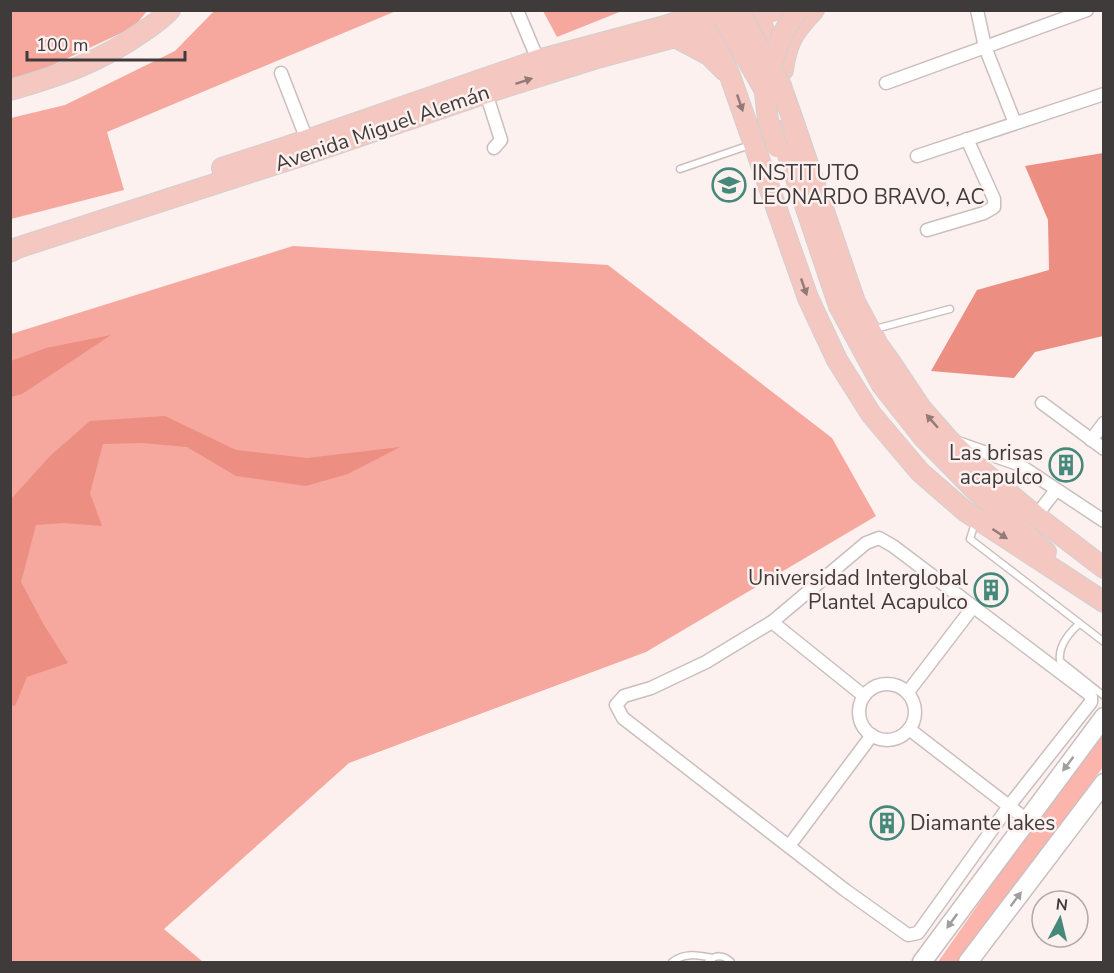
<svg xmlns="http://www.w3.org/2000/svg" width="1114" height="973" font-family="'Nunito Sans',sans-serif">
  <rect width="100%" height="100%" fill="#fcf1ef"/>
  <path fill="#fbb5ac" d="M 1103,726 L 1103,767 L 958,962 L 938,962 Z"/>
  <g fill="#f6a89e">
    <path d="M 10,11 L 147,11 L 134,27 L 19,81 L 11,81 Z"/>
    <path d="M 214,11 L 396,11 L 107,132 L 124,190 L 11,219 L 11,118 L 65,105 L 175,51 Z"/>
    <path d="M 543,11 L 622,11 L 557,37 Z"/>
    <path d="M 293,246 L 608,265 L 832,438 L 876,516 L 646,652 L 349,763 L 164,929 L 203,962 L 11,962 L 11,334 Z"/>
  </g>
  <g fill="#ec8e82">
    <path d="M 1103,153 L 1103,336 L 1035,352 L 1014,378 L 931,371 L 977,290 L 1049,270 L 1048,220 L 1025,166 Z"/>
    <path d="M 111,335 L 22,394 L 11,397 L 11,361 L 46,348 Z"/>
    <path d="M 165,416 L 236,450 L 307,458 L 400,447 L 348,474 L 306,486 L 236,476 L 187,447 L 142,443 L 103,444 L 90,493 L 102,526 L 64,523 L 36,525 L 21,582 L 44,625 L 68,663 L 27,677 L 15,706 L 11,705 L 11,499 L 51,455 L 90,421 Z"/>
  </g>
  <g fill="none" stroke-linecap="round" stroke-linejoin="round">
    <g stroke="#cabfbe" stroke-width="9">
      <g id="service">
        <path d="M 680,169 L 750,145"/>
        <path d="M 879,328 L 950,309"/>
        <path d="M 975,523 L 970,539 L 1104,642"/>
        <path d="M 1079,624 C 1069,633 1058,646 1060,661 L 1104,696"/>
        <path d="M 672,962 C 685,952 698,955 713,958"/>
        <path d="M 708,962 C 715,954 724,955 731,962"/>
      </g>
    </g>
    <g stroke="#cabfbe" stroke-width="15">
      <g id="minor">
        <path d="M 517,10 L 538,60"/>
        <path d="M 977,10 L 985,47 L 1015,123"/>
        <path d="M 281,73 L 307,140"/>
        <path d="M 886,83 L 1087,10"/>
        <path d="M 486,93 L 501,140 L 494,148"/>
        <path d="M 917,156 L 1104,94"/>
        <path d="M 927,230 L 984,213 L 994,207 L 994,199 L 967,139"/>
        <path d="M 1042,403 L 1104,449"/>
        <path d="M 1091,440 L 1104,423"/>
        <path d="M 958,443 L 1018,464 L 1104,521"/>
        <path d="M 1036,516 L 1056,490"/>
        <path d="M 879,538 L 893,546 L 1089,694 L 1091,697 L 1091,702 L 1009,806 L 918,933 L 908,935 L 845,890 L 623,718 L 616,705 L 624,696 L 651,688 L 706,662 L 772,622 L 866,543 Z"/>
        <path d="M 772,622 L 864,696"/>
        <circle cx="887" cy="712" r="28"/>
        <path d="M 908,692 L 973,607"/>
        <path d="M 909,729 L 1027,820"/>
        <path d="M 789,846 L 872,735"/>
      </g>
    </g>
    <g stroke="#cabfbe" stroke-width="21">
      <g id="secondary">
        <path d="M 922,962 L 1104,717"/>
        <path d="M 968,962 L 1104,783"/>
      </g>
    </g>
    <g stroke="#d1d0d0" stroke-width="22">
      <g id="primary">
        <path d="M 701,10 L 730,76 L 808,298 L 837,360 L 871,414 L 920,472 L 965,511 L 1104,602"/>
        <path d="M 755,10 L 780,65"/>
        <path d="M 675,37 L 709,55 L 724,70"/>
        <path d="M 783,70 C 787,41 794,31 814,10"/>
        <path d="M 10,90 C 62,75 100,62 144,31 C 153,25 162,19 170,10"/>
        <path d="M 795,126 L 855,302 L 878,345 L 891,363 L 921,408 L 949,440 L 981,470 L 1036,516 L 1104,568"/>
        <path d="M 780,131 L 839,306 L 882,385 L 923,437 L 975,490 L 1046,552"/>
        <path d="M 222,168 L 307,140 L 538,60 L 665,26 L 713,10"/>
        <path d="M 10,252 L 17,248 L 307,154 L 486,93 L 594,59 L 776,10"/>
      </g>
    </g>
    <use href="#service" stroke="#fff" stroke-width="6"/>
    <use href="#minor" stroke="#fff" stroke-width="12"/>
    <use href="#secondary" stroke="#fff" stroke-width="18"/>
    <use href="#primary" stroke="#f5c7c1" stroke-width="20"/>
    <g stroke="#d1d0d0" stroke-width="22" stroke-linecap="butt">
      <g id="primary-bridge">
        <path d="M 739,12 L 781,86 L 795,126"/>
        <path d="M 723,18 L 767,94"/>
        <path d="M 777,147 L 768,120 L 764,84 L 782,35 L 795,14 L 799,10"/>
      </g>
    </g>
    <use href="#primary-bridge" stroke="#f5c7c1" stroke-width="20"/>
  </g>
  <defs><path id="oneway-solid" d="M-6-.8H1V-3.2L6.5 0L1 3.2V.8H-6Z" transform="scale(1.5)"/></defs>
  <g fill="#917a77">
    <use href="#oneway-solid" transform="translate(524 81) rotate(-18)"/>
    <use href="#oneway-solid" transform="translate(740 103) rotate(71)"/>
    <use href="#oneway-solid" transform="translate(804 287) rotate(71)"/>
    <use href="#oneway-solid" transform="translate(932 421) rotate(-131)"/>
    <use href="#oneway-solid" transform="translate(1000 534) rotate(33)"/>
  </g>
  <g fill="#a09d9d">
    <use href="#oneway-solid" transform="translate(1068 764) rotate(127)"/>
    <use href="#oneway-solid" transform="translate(1016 899) rotate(-53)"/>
    <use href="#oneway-solid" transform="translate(952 921) rotate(126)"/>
  </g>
  <defs>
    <g id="school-ring" transform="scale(1.725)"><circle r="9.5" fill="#fcf1ef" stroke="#46887a" stroke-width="1.5"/><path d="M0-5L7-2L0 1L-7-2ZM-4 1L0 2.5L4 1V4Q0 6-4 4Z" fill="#46887a"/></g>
    <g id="building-ring" transform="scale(1.725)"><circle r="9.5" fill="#fcf1ef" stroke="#46887a" stroke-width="1.5"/><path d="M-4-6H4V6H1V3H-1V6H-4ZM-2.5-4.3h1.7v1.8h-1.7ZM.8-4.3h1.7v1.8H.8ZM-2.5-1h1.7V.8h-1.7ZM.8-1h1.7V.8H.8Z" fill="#46887a"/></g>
  </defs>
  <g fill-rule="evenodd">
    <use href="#school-ring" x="729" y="185"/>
    <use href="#building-ring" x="1066" y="465"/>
    <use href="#building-ring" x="991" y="590"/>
    <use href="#building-ring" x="887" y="823"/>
  </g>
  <g text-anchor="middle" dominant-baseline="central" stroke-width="5" stroke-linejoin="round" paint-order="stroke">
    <g font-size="21" fill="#403b3b" stroke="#fcf1ef">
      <text transform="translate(382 128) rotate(-19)">Avenida Miguel Alemán</text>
    </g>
    <g font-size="21" fill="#403b3b" stroke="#fcf1ef" text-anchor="start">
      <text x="752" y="173">INSTITUTO<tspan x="752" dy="24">LEONARDO BRAVO, AC</tspan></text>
      <text x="1043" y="453" text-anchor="end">Las brisas<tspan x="1043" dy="24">acapulco</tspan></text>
      <text x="968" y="578" text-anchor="end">Universidad Interglobal<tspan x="968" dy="24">Plantel Acapulco</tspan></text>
      <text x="910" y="823">Diamante lakes</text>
    </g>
  </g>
  <rect width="1114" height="973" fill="none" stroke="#403b3b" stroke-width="24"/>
  <g transform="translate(1060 919) rotate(7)"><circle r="28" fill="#fcf1ef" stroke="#b1a8a7" stroke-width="1.5"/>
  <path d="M0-4.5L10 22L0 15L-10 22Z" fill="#46887a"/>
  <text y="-9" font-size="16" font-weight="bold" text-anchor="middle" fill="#403b3b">N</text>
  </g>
  <path d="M27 51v9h158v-9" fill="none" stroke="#403b3b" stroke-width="3"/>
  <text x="36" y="51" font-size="18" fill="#403b3b" stroke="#fcf1ef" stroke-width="4.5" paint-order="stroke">100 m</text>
</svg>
